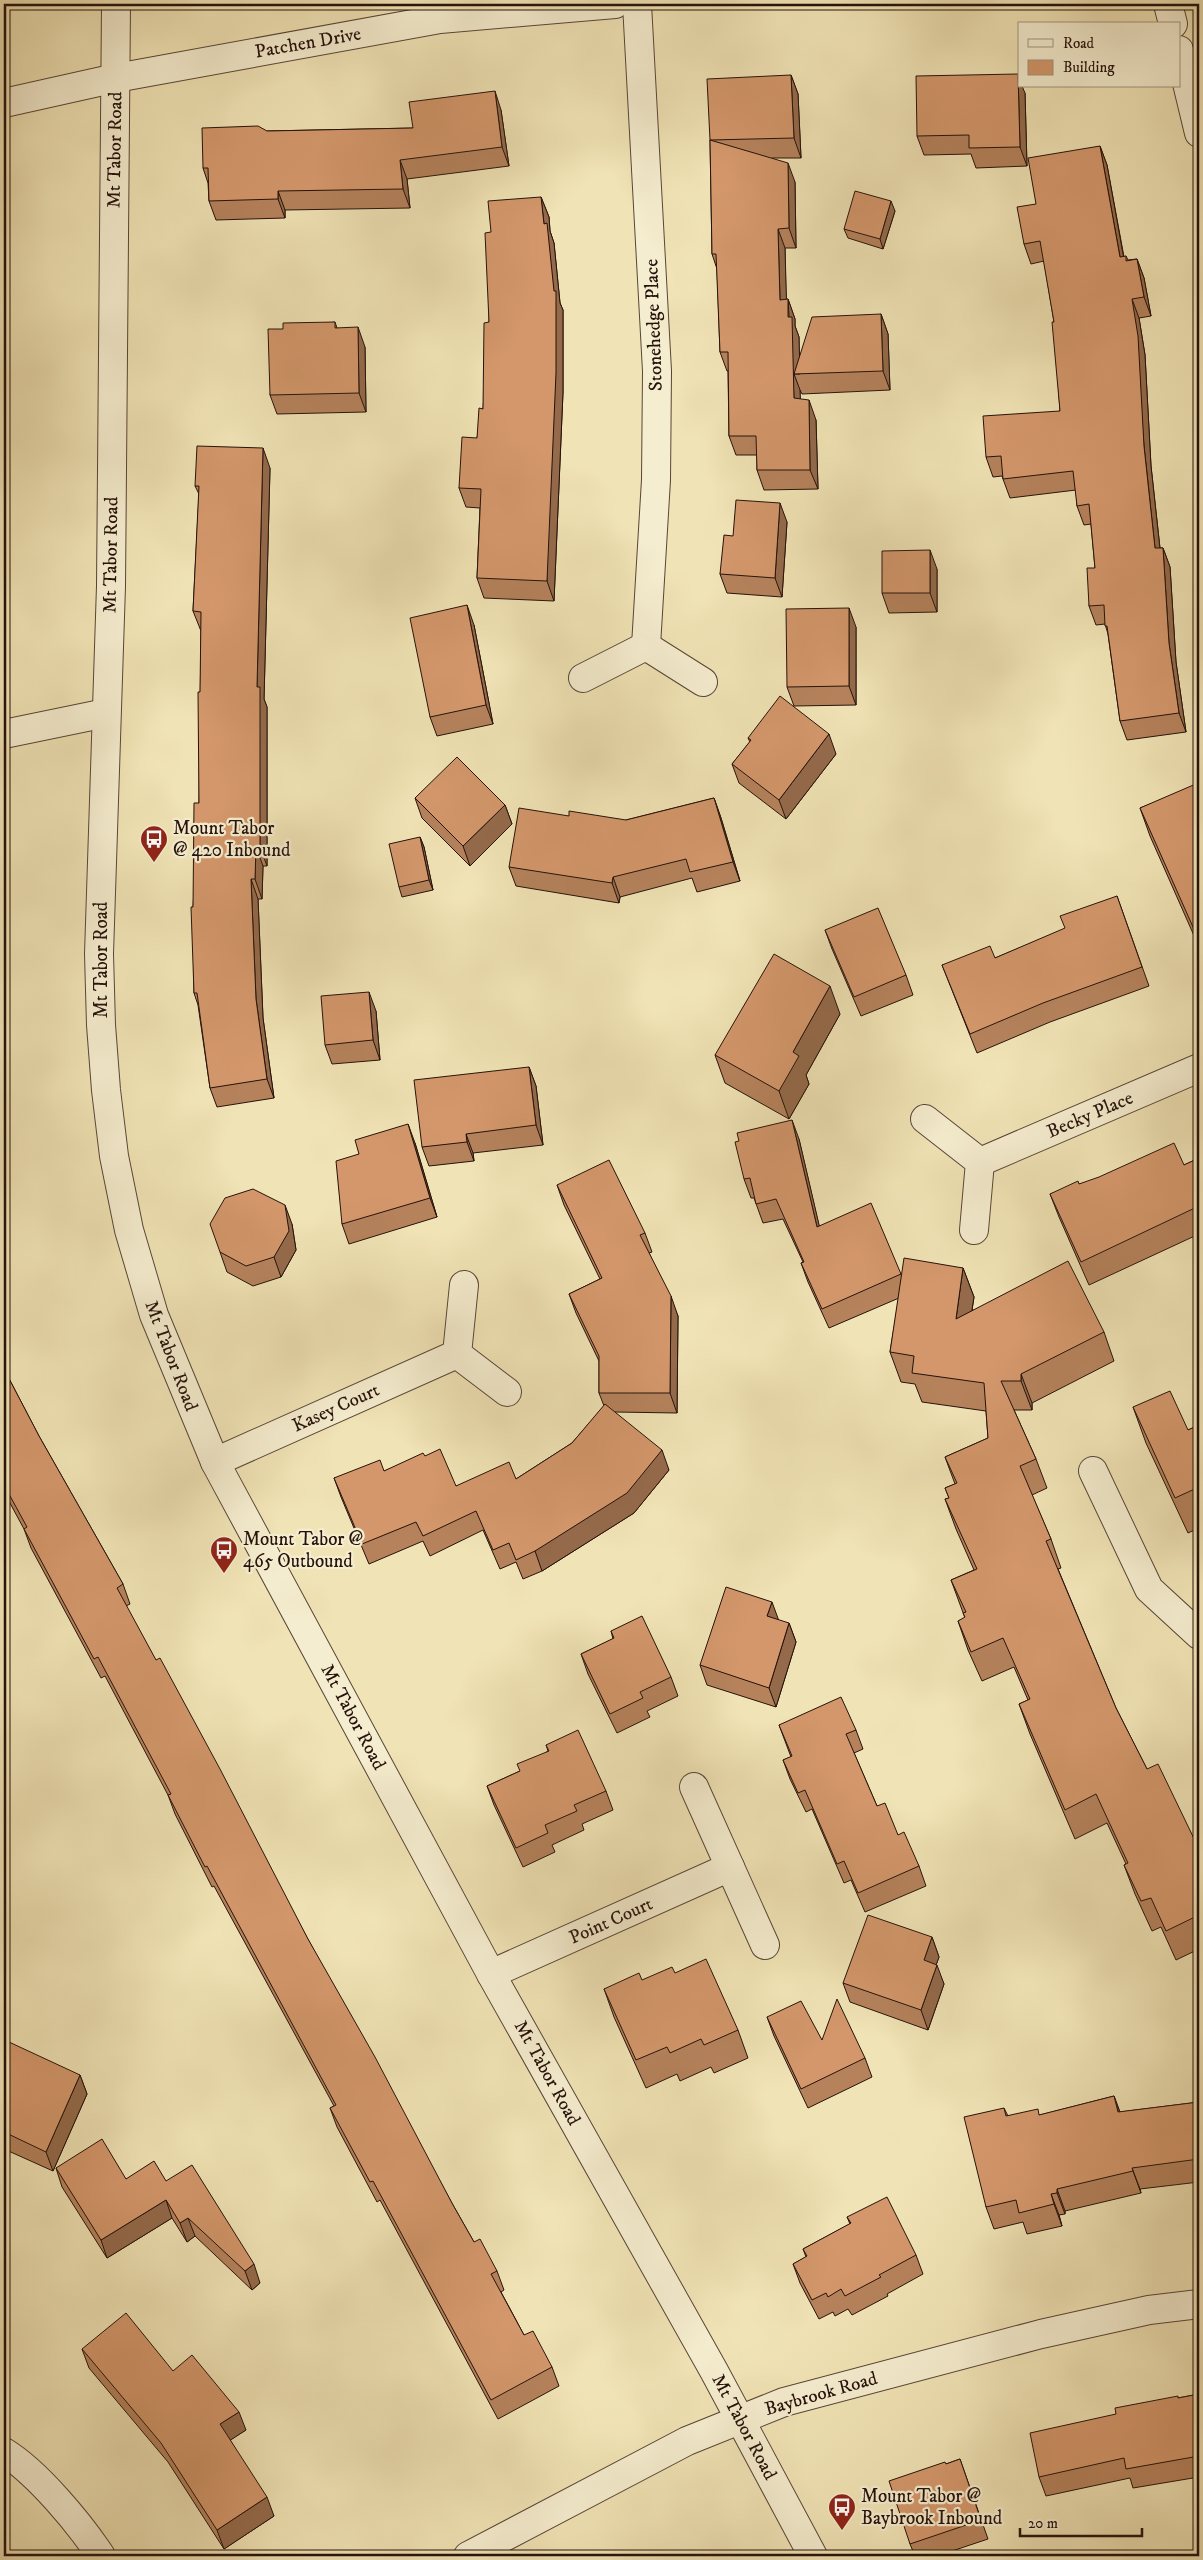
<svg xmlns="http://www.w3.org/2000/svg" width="1203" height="2560" font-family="'IM FELL DW Pica',serif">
  <rect width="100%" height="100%" fill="#f0e3b5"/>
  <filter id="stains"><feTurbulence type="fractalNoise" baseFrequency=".004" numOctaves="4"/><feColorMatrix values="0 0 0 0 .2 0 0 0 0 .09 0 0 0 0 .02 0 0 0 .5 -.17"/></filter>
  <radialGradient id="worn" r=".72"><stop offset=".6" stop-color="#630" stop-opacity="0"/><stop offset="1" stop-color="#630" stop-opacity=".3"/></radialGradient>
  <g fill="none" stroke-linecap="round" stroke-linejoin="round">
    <g stroke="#584636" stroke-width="30">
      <g id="minor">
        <path d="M 116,4 L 111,586 L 99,954 L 101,1025 L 106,1090 L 114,1156 L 129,1230 L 154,1315 L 215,1462 L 491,1974 L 714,2371 L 813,2556"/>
        <path d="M 637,4 L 657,371 L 656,480 L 646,646"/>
        <path d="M 1168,4 L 1173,24"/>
        <path d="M 1179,50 L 1199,133"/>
        <path d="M 4,103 L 116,78 L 440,19 L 615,4"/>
        <path d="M 583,678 L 646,646 L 703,682"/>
        <path d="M 4,734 L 106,713"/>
        <path d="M 925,1119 L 980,1162 L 974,1230"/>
        <path d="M 980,1162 L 1199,1068"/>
        <path d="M 464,1285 L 457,1354 L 507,1392"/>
        <path d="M 215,1462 L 457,1354"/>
        <path d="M 1093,1471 L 1149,1589 L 1199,1635"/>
        <path d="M 694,1787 L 765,1945"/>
        <path d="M 491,1974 L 730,1867"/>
        <path d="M 4,2452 C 37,2472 80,2524 101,2556"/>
        <path d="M 468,2556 L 687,2441 L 784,2402 L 1041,2334 L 1149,2310 L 1199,2304"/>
      </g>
    </g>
    <use href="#minor" stroke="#f5edcf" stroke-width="28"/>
  </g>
  <g fill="#b5825c" stroke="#25120b">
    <path d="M 791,75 L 798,94 L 801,158 L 772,158 L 795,182 L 796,248 L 785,248 L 786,300 L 788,299 L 795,319 L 795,326 L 799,337 L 799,359 L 881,314 L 888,334 L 890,390 L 802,394 L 800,390 L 800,399 L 816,420 L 818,489 L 764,490 L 757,470 L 757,455 L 736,455 L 729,436 L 728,371 L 727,371 L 720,352 L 717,269 L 712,254 L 710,140 Z"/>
    <path d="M 1025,93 L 1027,166 L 976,168 L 971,154 L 924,155 L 917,136 Z"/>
    <path d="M 501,110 L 509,166 L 407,179 L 410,208 L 285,210 L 285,218 L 216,220 L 209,201 L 208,183 L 203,168 L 267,131 L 413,128 Z"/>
    <path d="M 1100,146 L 1107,165 L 1124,257 L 1126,256 L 1128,260 L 1137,259 L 1144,278 L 1151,316 L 1139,318 L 1145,355 L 1151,466 L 1160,548 L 1163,548 L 1170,567 L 1176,662 L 1186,732 L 1127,740 L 1120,721 L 1108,634 L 1105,624 L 1096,625 L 1089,606 L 1095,568 L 1091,524 L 1084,525 L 1077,506 L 1076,490 L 1010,498 L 1003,479 L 1002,476 L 993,477 L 986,457 L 1060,411 L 1054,322 L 1044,261 L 1031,264 L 1024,244 L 1036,204 Z"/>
    <path d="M 541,197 L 549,217 L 550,231 L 554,243 L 560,303 L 563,310 L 563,392 L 554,601 L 484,598 L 477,578 L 480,508 L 466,507 L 459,488 L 477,438 L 483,409 L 489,322 L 491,232 Z"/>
    <path d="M 895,211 L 883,249 L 848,238 L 844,229 Z"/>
    <path d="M 335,322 L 337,328 L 365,347 L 366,412 L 277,414 L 270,395 L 283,329 Z"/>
    <path d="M 270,468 L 264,699 L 267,707 L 267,866 L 263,866 L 262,899 L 258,899 L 263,1018 L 274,1098 L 217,1107 L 210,1088 L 198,1005 L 194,993 L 193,907 L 199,803 L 201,631 L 193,611 L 199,494 L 195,486 Z"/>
    <path d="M 787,522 L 782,597 L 727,593 L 720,574 L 733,536 Z"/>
    <path d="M 937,569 L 937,612 L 889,613 L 882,593 Z"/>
    <path d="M 474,625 L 493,724 L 437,736 L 430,717 Z"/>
    <path d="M 856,627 L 856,705 L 794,706 L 787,687 Z"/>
    <path d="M 748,738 L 836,754 L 786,819 L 739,783 L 732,764 L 750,742 Z"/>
    <path d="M 1199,785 L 1199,947 L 1150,836 L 1140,808 Z"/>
    <path d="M 415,798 L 505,805 L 512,824 L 470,866 L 422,818 Z"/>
    <path d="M 714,798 L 721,818 L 740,881 L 697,892 L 692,878 L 620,897 L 619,903 L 516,886 L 509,867 L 626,820 Z"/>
    <path d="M 420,837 L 424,847 L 433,890 L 402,897 L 399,887 Z"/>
    <path d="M 1117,896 L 1149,986 L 1050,1022 L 977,1053 L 942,965 L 995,958 L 1065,929 Z"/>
    <path d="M 825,930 L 906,975 L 913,995 L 861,1016 L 832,949 Z"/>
    <path d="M 376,1011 L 380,1060 L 332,1064 L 325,1045 Z"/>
    <path d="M 840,1014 L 806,1075 L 809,1084 L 789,1119 L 725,1083 L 715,1055 Z"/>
    <path d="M 529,1067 L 536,1086 L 543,1145 L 473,1153 L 474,1161 L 429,1166 L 422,1147 Z"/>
    <path d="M 799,1139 L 819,1226 L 901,1274 L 902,1276 L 963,1268 L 974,1297 L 972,1310 L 1104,1332 L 1114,1361 L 1032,1403 L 1032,1410 L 1014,1410 L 1036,1459 L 1047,1488 L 1032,1495 L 1051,1539 L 1061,1568 L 1058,1569 L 1116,1708 L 1147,1769 L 1199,1849 L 1199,1949 L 1176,1960 L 1161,1927 L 1152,1931 L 1135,1894 L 1124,1865 L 1126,1864 L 1107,1823 L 1075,1839 L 1030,1734 L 1019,1704 L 1028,1700 L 1014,1667 L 982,1681 L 968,1650 L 958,1621 L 965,1618 L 951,1580 L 974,1570 L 956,1529 L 945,1499 L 949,1498 L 945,1488 L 955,1484 L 945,1457 L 988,1438 L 986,1411 L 922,1402 L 915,1384 L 901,1382 L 890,1352 L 899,1298 L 829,1328 L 808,1282 L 801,1263 L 803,1262 L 783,1219 L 763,1223 L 754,1198 L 751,1198 L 744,1179 Z"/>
    <path d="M 415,1143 L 437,1217 L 349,1244 L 342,1224 L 359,1154 Z"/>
    <path d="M 1199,1158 L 1199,1234 L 1089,1285 L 1059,1217 L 1050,1194 L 1079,1184 L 1184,1165 Z"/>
    <path d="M 557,1185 L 645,1233 L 652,1252 L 649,1253 L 678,1316 L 677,1413 L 615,1412 L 669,1470 L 634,1513 L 542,1571 L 523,1579 L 516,1562 L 500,1569 L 483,1530 L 430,1556 L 423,1541 L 369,1564 L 341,1497 L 334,1478 L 384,1471 L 425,1456 L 456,1486 L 516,1479 L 572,1443 L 604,1406 L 599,1393 L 599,1361 L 576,1313 L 569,1294 L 600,1279 L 564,1205 Z"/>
    <path d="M 292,1224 L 296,1250 L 281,1277 L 253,1286 L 227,1272 L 220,1252 Z"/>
    <path d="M 4,1369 L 39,1436 L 123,1584 L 130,1604 L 126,1606 L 453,2205 L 474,2242 L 497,2271 L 504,2290 L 501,2292 L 524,2335 L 552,2367 L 559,2386 L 498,2419 L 380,2200 L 377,2202 L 337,2127 L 330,2108 L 334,2106 L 214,1886 L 212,1887 L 175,1814 L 168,1795 L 105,1676 L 101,1678 L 31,1548 L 24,1529 L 4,1492 Z"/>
    <path d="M 1133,1407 L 1188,1430 L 1199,1425 L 1199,1528 L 1188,1533 L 1146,1443 Z"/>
    <path d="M 789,1623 L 796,1642 L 776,1707 L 707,1685 L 700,1665 Z"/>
    <path d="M 611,1631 L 671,1677 L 678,1696 L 647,1711 L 650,1717 L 617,1733 L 588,1674 L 581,1654 L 613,1639 Z"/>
    <path d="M 779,1725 L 856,1730 L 863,1749 L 854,1753 L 877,1806 L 898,1835 L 919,1866 L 926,1886 L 865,1912 L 851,1880 L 844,1883 L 812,1809 L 806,1812 L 790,1779 L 783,1760 L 791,1757 Z"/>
    <path d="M 546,1745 L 606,1791 L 613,1810 L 582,1824 L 584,1830 L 552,1845 L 555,1852 L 523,1867 L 494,1805 L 487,1786 L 520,1771 L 548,1751 Z"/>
    <path d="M 932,1937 L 939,1957 L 936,1965 L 944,1984 L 928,2030 L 850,2002 L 843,1983 Z"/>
    <path d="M 675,1973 L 738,2030 L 748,2058 L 714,2073 L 711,2067 L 680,2081 L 677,2074 L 646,2088 L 614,2017 L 604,1989 Z"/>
    <path d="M 767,2017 L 865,2058 L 872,2077 L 808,2108 L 774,2036 Z"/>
    <path d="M 4,2053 L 80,2075 L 87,2094 L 53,2171 L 4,2149 Z"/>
    <path d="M 1114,2096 L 1120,2112 L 1199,2102 L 1199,2182 L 1140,2189 L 1141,2193 L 1065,2211 L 1065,2214 L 1059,2215 L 1062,2226 L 1027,2234 L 1023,2222 L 994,2229 L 986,2207 L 1004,2108 L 1008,2116 L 1040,2115 Z"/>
    <path d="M 56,2168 L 126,2179 L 166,2181 L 260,2283 L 252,2290 L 195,2236 L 187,2242 L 172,2218 L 107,2258 L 62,2187 Z"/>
    <path d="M 847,2217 L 916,2255 L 923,2274 L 887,2294 L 888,2296 L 852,2315 L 848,2309 L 835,2316 L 833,2312 L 819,2319 L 800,2283 L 793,2264 L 806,2257 L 803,2249 L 850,2224 Z"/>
    <path d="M 82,2349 L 173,2371 L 246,2430 L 230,2440 L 274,2516 L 224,2549 L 168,2462 L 89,2368 Z"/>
    <path d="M 1199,2394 L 1199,2477 L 1133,2488 L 1130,2478 L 1046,2496 L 1039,2477 L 1116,2414 L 1178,2398 Z"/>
    <path d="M 960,2459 L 988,2539 L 937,2556 L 915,2556 L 910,2544 L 946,2464 Z"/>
  </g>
  <g fill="#946a4b" stroke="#25120b">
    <path d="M 1018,74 L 1019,77 L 1019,86 L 1022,86 L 1025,93 L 1027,166 L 1020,147 Z"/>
    <path d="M 791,75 L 798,94 L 801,158 L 794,138 Z"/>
    <path d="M 495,91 L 501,110 L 509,166 L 502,147 Z"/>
    <path d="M 1100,146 L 1107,165 L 1127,276 L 1120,257 Z"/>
    <path d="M 400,160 L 407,179 L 410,208 L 403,189 Z"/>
    <path d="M 788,163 L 795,182 L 796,248 L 789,228 Z"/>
    <path d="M 278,191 L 285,210 L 285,218 L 278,199 Z"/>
    <path d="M 541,197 L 549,217 L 550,231 L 554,243 L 560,303 L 563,310 L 563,392 L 554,601 L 547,581 L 544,224 Z"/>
    <path d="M 891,201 L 895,211 L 883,249 L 880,239 Z"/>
    <path d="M 778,229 L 785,248 L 787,319 L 780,300 Z"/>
    <path d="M 1137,259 L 1144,278 L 1151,316 L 1144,297 Z"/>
    <path d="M 788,299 L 795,319 L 795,326 L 799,337 L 800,374 L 794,374 L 800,390 L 801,417 L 794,398 Z"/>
    <path d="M 1132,299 L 1139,318 L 1145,355 L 1151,466 L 1162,567 L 1155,548 L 1144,446 Z"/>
    <path d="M 881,314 L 888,334 L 890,390 L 883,371 Z"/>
    <path d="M 358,327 L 365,347 L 366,412 L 359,393 Z"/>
    <path d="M 809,400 L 816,420 L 818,489 L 810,470 Z"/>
    <path d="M 263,448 L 270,468 L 264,699 L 267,707 L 267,866 L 260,847 L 257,687 Z"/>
    <path d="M 780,503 L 787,522 L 782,597 L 775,578 Z"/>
    <path d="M 1163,548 L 1170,567 L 1176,662 L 1186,732 L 1179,713 L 1169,643 Z"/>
    <path d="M 930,550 L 937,569 L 937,612 L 930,593 Z"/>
    <path d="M 467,605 L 474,625 L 493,724 L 486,705 Z"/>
    <path d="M 849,608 L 856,627 L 856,705 L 849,686 Z"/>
    <path d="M 829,734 L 836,754 L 786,819 L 779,800 Z"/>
    <path d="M 714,798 L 721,818 L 740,881 L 733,862 Z"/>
    <path d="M 505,805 L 512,824 L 470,866 L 463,846 Z"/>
    <path d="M 420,837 L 424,847 L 433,890 L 429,880 Z"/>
    <path d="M 256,847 L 263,866 L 262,899 L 255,879 Z"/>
    <path d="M 613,877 L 620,897 L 619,903 L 612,883 Z"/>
    <path d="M 251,879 L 258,899 L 263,1018 L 274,1098 L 267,1079 L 256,999 Z"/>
    <path d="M 830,986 L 840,1014 L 806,1075 L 809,1084 L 789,1119 L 779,1091 L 793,1052 Z"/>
    <path d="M 369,992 L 376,1011 L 380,1060 L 373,1040 Z"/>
    <path d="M 529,1067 L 536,1086 L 543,1145 L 536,1125 Z"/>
    <path d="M 792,1120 L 799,1139 L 824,1246 L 817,1227 Z"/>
    <path d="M 408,1124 L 415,1143 L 437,1217 L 430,1198 Z"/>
    <path d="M 466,1134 L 473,1153 L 474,1161 L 467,1142 Z"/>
    <path d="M 285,1205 L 292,1224 L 296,1250 L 281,1277 L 274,1257 Z"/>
    <path d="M 963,1268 L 974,1297 L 966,1348 L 956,1319 Z"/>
    <path d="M 671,1296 L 678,1316 L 677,1413 L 670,1393 Z"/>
    <path d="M 1021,1374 L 1032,1403 L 1032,1410 L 1021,1381 Z"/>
    <path d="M 662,1450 L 669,1470 L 634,1513 L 542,1571 L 535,1551 Z"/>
    <path d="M 772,1602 L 779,1621 L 767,1616 Z"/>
    <path d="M 789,1623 L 796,1642 L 776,1707 L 769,1688 Z"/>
    <path d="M 932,1937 L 939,1957 L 931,1979 L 924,1960 Z"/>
    <path d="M 937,1965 L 944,1984 L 928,2030 L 921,2010 Z"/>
    <path d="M 80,2075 L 87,2094 L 53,2171 L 46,2152 Z"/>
    <path d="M 1114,2096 L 1122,2118 L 1118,2112 Z"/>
    <path d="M 1132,2168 L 1140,2189 L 1141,2193 L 1133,2171 Z"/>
    <path d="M 1057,2189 L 1065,2211 L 1065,2214 L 1057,2193 Z"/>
    <path d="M 1051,2194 L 1059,2215 L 1062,2226 L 1054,2204 Z"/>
    <path d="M 166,2200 L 172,2218 L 107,2258 L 101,2240 Z"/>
    <path d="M 188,2218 L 195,2236 L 187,2242 L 180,2223 Z"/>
    <path d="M 254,2264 L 260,2283 L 252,2290 L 245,2271 Z"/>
    <path d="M 239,2412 L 246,2430 L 226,2443 L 220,2424 Z"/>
    <path d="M 267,2497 L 274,2516 L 224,2549 L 217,2530 Z"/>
  </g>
  <g fill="#d3976b" stroke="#25120b">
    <path d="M 1018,74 L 1020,147 L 969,148 L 969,135 L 917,136 L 916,76 Z"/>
    <path d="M 791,75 L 794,138 L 710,140 L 707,79 Z"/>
    <path d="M 495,91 L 502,147 L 400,160 L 403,189 L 278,191 L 278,199 L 209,201 L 208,168 L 203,168 L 202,128 L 258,126 L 267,131 L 413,128 L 409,102 Z"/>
    <path d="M 710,140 L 788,163 L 789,228 L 778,229 L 780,300 L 788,299 L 788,317 L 792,317 L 794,398 L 809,400 L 810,470 L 757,470 L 756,436 L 729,436 L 728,352 L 720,352 L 716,254 L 712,254 Z"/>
    <path d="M 1100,146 L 1120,257 L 1126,256 L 1126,261 L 1137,259 L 1144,297 L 1132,299 L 1138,336 L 1144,446 L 1155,548 L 1163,548 L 1169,643 L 1179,713 L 1120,721 L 1107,626 L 1105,626 L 1104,605 L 1089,606 L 1087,568 L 1095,568 L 1089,504 L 1077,506 L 1073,471 L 1003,479 L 1001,456 L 986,457 L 983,416 L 1060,411 L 1052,322 L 1054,322 L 1040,241 L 1024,244 L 1017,207 L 1036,204 L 1028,158 Z"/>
    <path d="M 855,191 L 891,201 L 880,239 L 844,229 Z"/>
    <path d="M 541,197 L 544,224 L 547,223 L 554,291 L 556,291 L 556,373 L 547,581 L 477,578 L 481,489 L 459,488 L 462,437 L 477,438 L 479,408 L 483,409 L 484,323 L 489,322 L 485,233 L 491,232 L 488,201 Z"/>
    <path d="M 881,314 L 883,371 L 794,374 L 812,317 Z"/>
    <path d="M 335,322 L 335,328 L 358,327 L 359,393 L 270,395 L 268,329 L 283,329 L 283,323 Z"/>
    <path d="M 197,446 L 263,448 L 257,687 L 260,687 L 260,847 L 256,847 L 255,879 L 251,879 L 256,999 L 267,1079 L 210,1088 L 197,993 L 194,993 L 191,907 L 193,907 L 194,803 L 199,803 L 198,692 L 200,692 L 201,612 L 193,611 L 199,486 L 195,486 Z"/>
    <path d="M 736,500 L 780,503 L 775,578 L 720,574 L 724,535 L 733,536 Z"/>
    <path d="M 930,550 L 930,593 L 882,593 L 882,551 Z"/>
    <path d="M 467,605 L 486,705 L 430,717 L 410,618 Z"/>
    <path d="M 849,608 L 849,686 L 787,687 L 786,609 Z"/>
    <path d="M 780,696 L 829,734 L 779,800 L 732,764 L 751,740 L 748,738 Z"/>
    <path d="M 457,757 L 505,805 L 463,846 L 415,798 Z"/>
    <path d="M 1198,783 L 1199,785 L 1199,935 L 1197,936 L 1140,808 Z"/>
    <path d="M 714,798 L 733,862 L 690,872 L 686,859 L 613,877 L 612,883 L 509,867 L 519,808 L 569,816 L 569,811 L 626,820 Z"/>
    <path d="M 420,837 L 429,880 L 399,887 L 389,844 Z"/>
    <path d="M 1117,896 L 1142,967 L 1043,1003 L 970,1034 L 942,965 L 990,946 L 995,958 L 1065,928 L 1060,916 Z"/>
    <path d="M 878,908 L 906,975 L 854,997 L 825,930 Z"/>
    <path d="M 774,954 L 830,986 L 793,1052 L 799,1056 L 779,1091 L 715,1055 Z"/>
    <path d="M 369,992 L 373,1040 L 325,1045 L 321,996 Z"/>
    <path d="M 529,1067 L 536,1125 L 466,1134 L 467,1142 L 422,1147 L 414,1080 Z"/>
    <path d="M 792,1120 L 817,1227 L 871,1203 L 901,1274 L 822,1309 L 801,1263 L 804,1262 L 776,1199 L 756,1204 L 750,1178 L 744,1179 L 735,1142 L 739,1141 L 737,1133 Z"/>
    <path d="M 408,1124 L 430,1198 L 342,1224 L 336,1161 L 359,1154 L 355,1140 Z"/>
    <path d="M 1174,1143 L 1184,1165 L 1199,1158 L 1199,1206 L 1081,1262 L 1050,1194 L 1078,1181 L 1079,1184 L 1099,1177 Z"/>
    <path d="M 609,1160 L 645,1233 L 640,1235 L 671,1296 L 670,1393 L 599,1393 L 599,1356 L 569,1294 L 602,1278 L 557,1185 Z"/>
    <path d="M 253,1189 L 285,1205 L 289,1231 L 274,1257 L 246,1266 L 220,1252 L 210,1224 L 225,1198 Z"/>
    <path d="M 904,1258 L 963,1268 L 956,1319 L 1068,1261 L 1104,1332 L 1021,1374 L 1021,1381 L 1001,1381 L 1036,1459 L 1020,1466 L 1051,1539 L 1046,1541 L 1116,1708 L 1147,1769 L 1158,1764 L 1199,1849 L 1199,1915 L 1166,1931 L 1151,1898 L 1141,1901 L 1124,1865 L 1128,1863 L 1096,1794 L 1065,1810 L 1019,1704 L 1030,1699 L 1003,1638 L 971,1652 L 958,1621 L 965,1617 L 963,1613 L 966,1612 L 951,1580 L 977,1569 L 945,1499 L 949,1498 L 945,1488 L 957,1483 L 945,1457 L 988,1438 L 984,1383 L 912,1373 L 914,1356 L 890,1352 Z"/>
    <path d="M 4,1369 L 39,1436 L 123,1584 L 117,1588 L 156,1660 L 160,1658 L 220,1769 L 308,1939 L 375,2057 L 453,2205 L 474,2242 L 480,2239 L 497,2271 L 491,2274 L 524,2335 L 533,2331 L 552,2367 L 491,2400 L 373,2181 L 370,2182 L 330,2108 L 336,2105 L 207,1866 L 205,1867 L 168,1795 L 171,1794 L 98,1657 L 94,1659 L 24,1529 L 27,1527 L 4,1485 Z"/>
    <path d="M 1170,1391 L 1188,1430 L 1199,1425 L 1199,1487 L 1175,1498 L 1133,1407 Z"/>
    <path d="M 605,1404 L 662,1450 L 627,1493 L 535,1551 L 516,1560 L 509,1543 L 493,1550 L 476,1511 L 423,1536 L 416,1522 L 362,1544 L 334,1478 L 380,1460 L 384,1471 L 423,1453 L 425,1456 L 440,1449 L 456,1486 L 509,1462 L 516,1479 L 572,1443 Z"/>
    <path d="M 726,1587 L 772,1602 L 767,1616 L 789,1623 L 769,1688 L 700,1665 Z"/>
    <path d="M 642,1616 L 671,1677 L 640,1692 L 643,1698 L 610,1714 L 581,1654 L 614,1638 L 611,1631 Z"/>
    <path d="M 841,1697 L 856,1730 L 846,1734 L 877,1806 L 885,1803 L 898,1835 L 904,1832 L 919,1866 L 858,1893 L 844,1861 L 837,1864 L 805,1790 L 798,1793 L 783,1760 L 792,1756 L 779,1725 Z"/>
    <path d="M 578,1730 L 606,1791 L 574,1805 L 577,1811 L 545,1825 L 548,1833 L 516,1848 L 487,1786 L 520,1771 L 517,1764 L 549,1751 L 546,1745 Z"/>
    <path d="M 868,1915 L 932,1937 L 924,1960 L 937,1965 L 921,2010 L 843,1983 Z"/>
    <path d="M 706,1959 L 738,2030 L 704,2045 L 701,2039 L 670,2053 L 667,2047 L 636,2060 L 604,1989 L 639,1973 L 642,1980 L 672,1967 L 675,1973 Z"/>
    <path d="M 837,1999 L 865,2058 L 801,2089 L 767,2017 L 801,2001 L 822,2040 Z"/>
    <path d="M 9,2042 L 80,2075 L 46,2152 L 4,2132 L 4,2053 Z"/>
    <path d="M 1114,2096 L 1118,2112 L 1199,2102 L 1199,2159 L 1132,2168 L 1133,2171 L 1057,2189 L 1057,2193 L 1051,2194 L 1054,2204 L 1019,2213 L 1016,2200 L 986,2207 L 964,2117 L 1004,2108 L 1006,2116 L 1038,2109 L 1039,2115 Z"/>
    <path d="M 102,2139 L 126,2179 L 154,2161 L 166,2181 L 192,2165 L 254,2264 L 245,2271 L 188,2218 L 180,2223 L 166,2200 L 101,2240 L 56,2168 Z"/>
    <path d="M 887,2197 L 916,2255 L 879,2275 L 881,2277 L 845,2296 L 841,2289 L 828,2297 L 826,2293 L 812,2300 L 793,2264 L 807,2256 L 803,2249 L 851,2223 L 847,2217 Z"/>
    <path d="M 126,2313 L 173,2371 L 192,2355 L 239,2412 L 220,2424 L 267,2497 L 217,2530 L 161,2443 L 82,2349 Z"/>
    <path d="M 1199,2394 L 1199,2456 L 1126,2469 L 1124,2458 L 1039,2477 L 1030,2433 L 1116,2414 L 1115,2408 L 1178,2396 L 1178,2398 Z"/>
    <path d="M 960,2459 L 981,2520 L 910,2544 L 889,2481 L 945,2462 L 946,2464 Z"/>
  </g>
  <defs>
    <g id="bus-pin" transform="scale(1.4375)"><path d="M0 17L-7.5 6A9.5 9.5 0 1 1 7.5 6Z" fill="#8f2418" stroke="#f5edcf"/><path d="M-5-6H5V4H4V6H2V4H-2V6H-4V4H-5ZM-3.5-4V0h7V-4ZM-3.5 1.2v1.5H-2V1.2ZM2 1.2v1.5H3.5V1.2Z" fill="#fff"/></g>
  </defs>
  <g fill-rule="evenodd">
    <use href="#bus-pin" x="154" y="839"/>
    <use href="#bus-pin" x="224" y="1550"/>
    <use href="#bus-pin" x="842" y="2507"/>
  </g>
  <g text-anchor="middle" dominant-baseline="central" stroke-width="4.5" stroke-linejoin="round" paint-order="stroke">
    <g font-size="19" fill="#25120b" stroke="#f5edcf">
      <text transform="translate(308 43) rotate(-10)">Patchen Drive</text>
      <text transform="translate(115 150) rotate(-89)">Mt Tabor Road</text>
      <text transform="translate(654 325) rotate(-92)">Stonehedge Place</text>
      <text transform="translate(111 555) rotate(-89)">Mt Tabor Road</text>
      <text transform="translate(101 960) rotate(-90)">Mt Tabor Road</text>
      <text transform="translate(1090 1115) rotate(-23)">Becky Place</text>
      <text transform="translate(171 1356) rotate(69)">Mt Tabor Road</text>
      <text transform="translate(336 1408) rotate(-24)">Kasey Court</text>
      <text transform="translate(353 1717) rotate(62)">Mt Tabor Road</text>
      <text transform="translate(611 1921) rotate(-24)">Point Court</text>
      <text transform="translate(547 2073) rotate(61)">Mt Tabor Road</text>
      <text transform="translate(821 2394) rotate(-16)">Baybrook Road</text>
      <text transform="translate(744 2427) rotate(62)">Mt Tabor Road</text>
    </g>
    <g font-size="19" fill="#25120b" stroke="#f5edcf" text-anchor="start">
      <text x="173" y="828">Mount Tabor<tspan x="173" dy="22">@ 420 Inbound</tspan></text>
      <text x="243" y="1539">Mount Tabor @<tspan x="243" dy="22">465 Outbound</tspan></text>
      <text x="861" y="2496">Mount Tabor @<tspan x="861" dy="22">Baybrook Inbound</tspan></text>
    </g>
  </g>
  <rect width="1203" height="2560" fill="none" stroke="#f0e3b5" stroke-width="20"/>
  <rect x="5" y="5" width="1193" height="2550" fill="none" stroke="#25120b" stroke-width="2.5"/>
  <rect x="10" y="10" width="1183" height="2540" fill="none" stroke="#25120b"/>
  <rect x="1018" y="22" width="162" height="65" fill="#f5edcf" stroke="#a29581"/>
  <rect x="1028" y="39" width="25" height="8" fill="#f5edcf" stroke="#a29581"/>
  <text x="1063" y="48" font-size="15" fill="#25120b">Road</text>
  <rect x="1028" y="60" width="25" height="15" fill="#d3976b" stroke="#a29581"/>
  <text x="1063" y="72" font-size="15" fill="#25120b">Building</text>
  <path d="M1020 2528v8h122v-8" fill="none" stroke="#25120b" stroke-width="2.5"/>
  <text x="1028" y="2528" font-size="15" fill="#25120b" stroke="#f5edcf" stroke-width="4" paint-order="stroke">20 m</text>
  <rect width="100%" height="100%" filter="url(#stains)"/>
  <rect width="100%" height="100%" fill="url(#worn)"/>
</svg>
